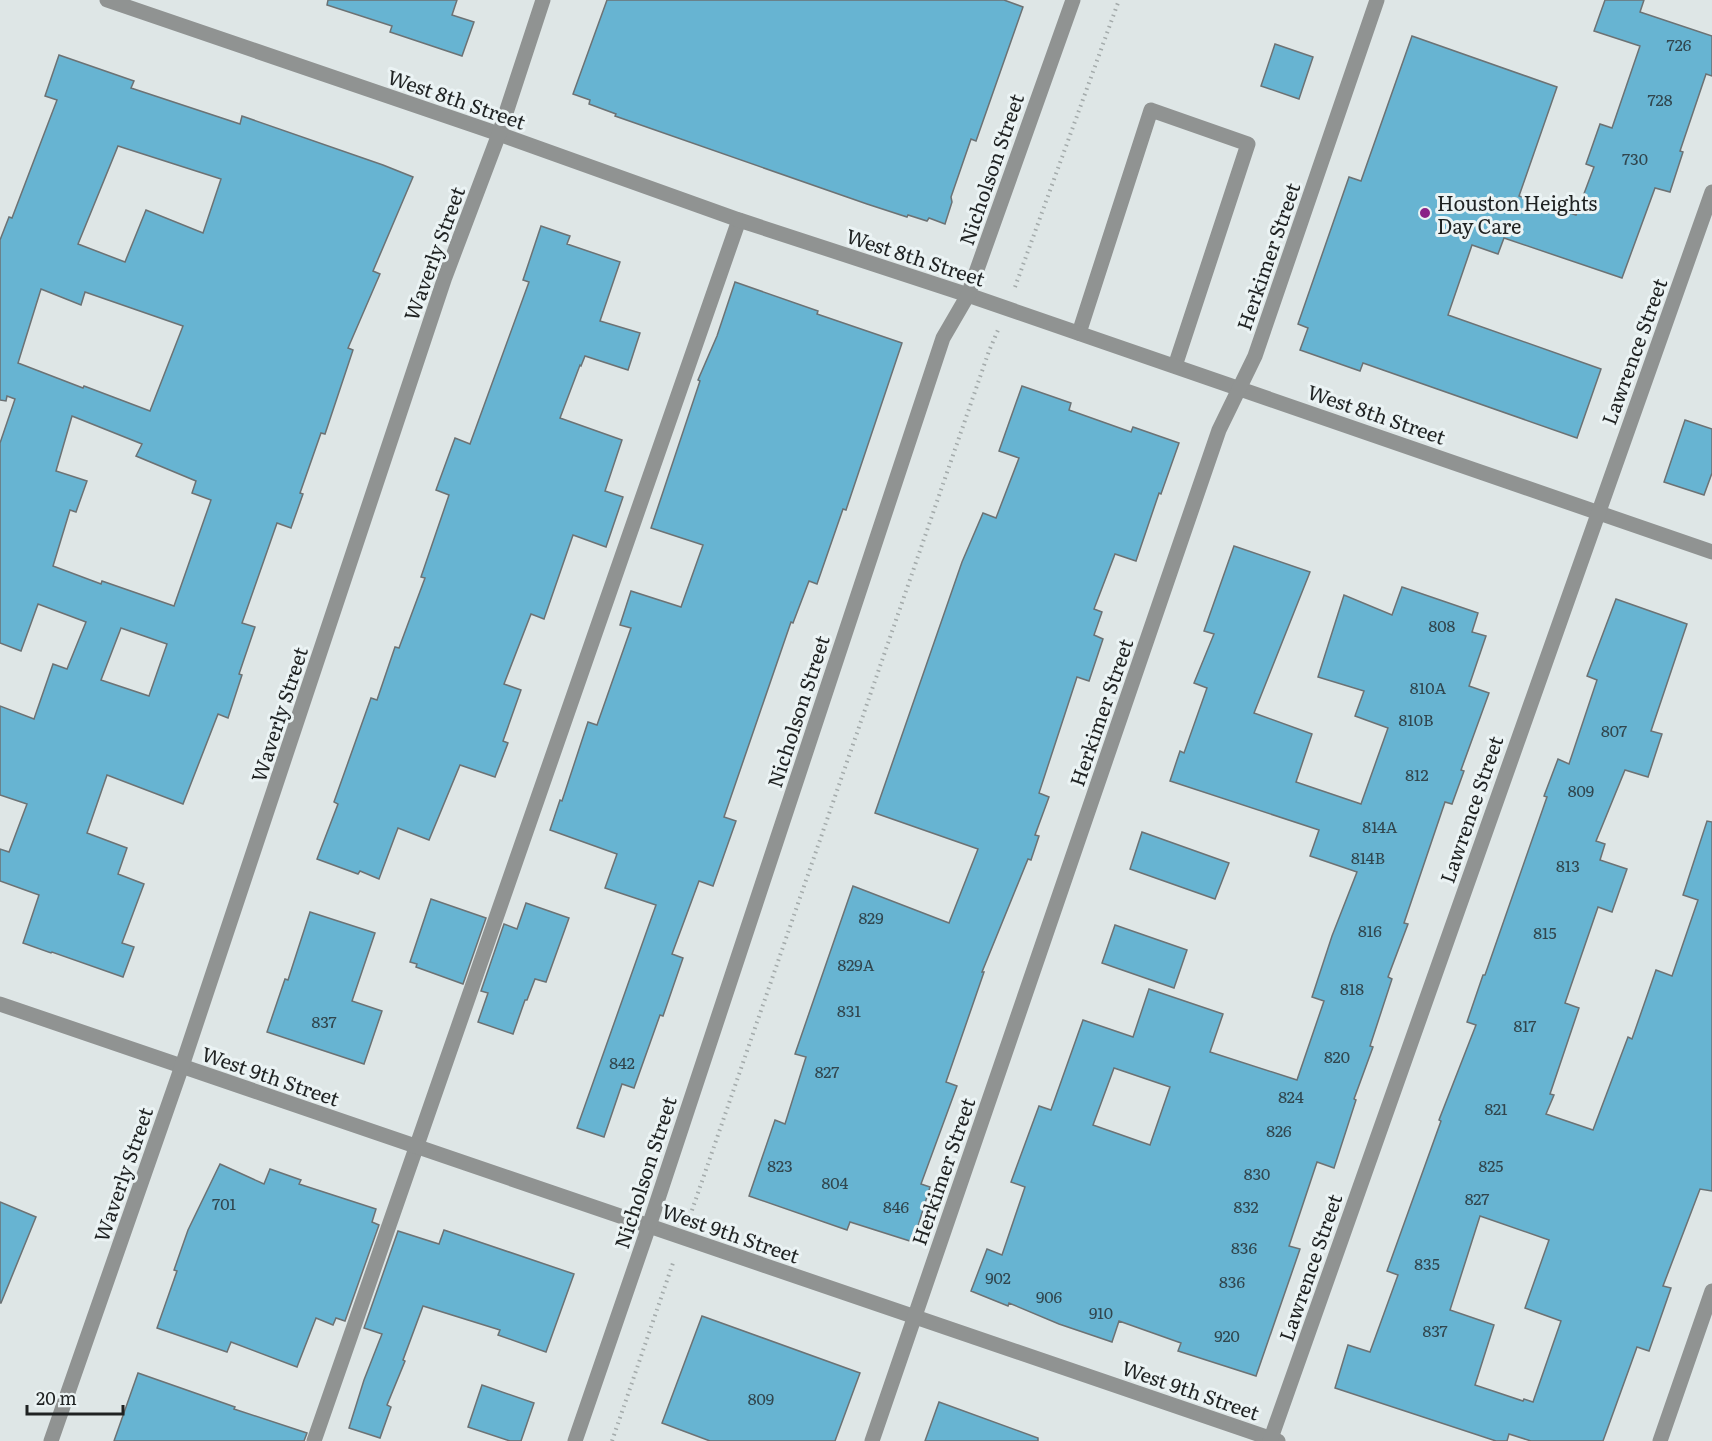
<svg xmlns="http://www.w3.org/2000/svg" width="1712" height="1441" font-family="Literata,serif">
  <rect width="100%" height="100%" fill="#dee6e6"/>
  <g fill="#67b4d2" stroke="#6c7274" stroke-width="1.5" fill-rule="evenodd">
    <path d="M 328,0 L 457,0 L 452,15 L 474,22 L 462,56 L 390,32 L 392,26 L 327,5 Z"/>
    <path d="M 607,0 L 1004,0 L 1023,7 L 976,141 L 971,139 L 951,197 L 952,202 L 945,224 L 929,218 L 927,221 L 908,215 L 907,217 L 867,204 L 615,116 L 616,114 L 589,104 L 590,100 L 573,94 Z"/>
    <path d="M 1605,0 L 1644,0 L 1640,12 L 1712,36 L 1712,76 L 1706,74 L 1680,151 L 1683,152 L 1670,192 L 1655,188 L 1622,278 L 1504,238 L 1498,254 L 1472,245 L 1448,315 L 1601,369 L 1577,438 L 1363,363 L 1360,371 L 1300,350 L 1308,328 L 1298,324 L 1349,177 L 1361,181 L 1412,36 L 1557,87 L 1519,196 L 1576,215 L 1594,167 L 1586,164 L 1600,124 L 1612,128 L 1640,46 L 1594,31 Z"/>
    <path d="M 1275,44 L 1313,57 L 1299,99 L 1261,86 Z"/>
    <path d="M 59,55 L 134,81 L 131,88 L 240,124 L 242,116 L 383,165 L 413,177 L 373,271 L 380,274 L 348,348 L 353,350 L 325,434 L 321,433 L 300,493 L 303,494 L 291,528 L 277,523 L 242,623 L 255,627 L 239,674 L 242,675 L 228,718 L 218,714 L 183,804 L 107,775 L 87,833 L 127,848 L 118,874 L 144,884 L 122,943 L 134,947 L 123,977 L 52,952 L 51,953 L 23,943 L 39,895 L 0,881 L 0,849 L 9,852 L 27,804 L 0,795 L 0,706 L 34,719 L 53,664 L 67,669 L 86,622 L 38,604 L 21,651 L 0,643 L 0,443 L 15,399 L 7,396 L 6,401 L 0,400 L 0,240 L 9,217 L 12,218 L 57,100 L 45,96 ZM 118,146 L 221,179 L 203,233 L 146,210 L 125,262 L 78,244 ZM 41,289 L 81,305 L 85,292 L 183,326 L 150,411 L 84,386 L 83,388 L 18,363 ZM 72,416 L 142,444 L 136,456 L 196,481 L 192,493 L 211,500 L 174,606 L 102,581 L 101,584 L 53,566 L 70,510 L 76,512 L 87,481 L 56,471 ZM 121,628 L 167,644 L 149,696 L 101,680 Z"/>
    <path d="M 541,226 L 570,236 L 567,244 L 620,262 L 600,321 L 640,333 L 628,370 L 585,356 L 581,366 L 580,365 L 560,418 L 622,440 L 605,491 L 623,497 L 606,547 L 573,535 L 544,619 L 531,614 L 504,684 L 521,690 L 503,741 L 508,743 L 495,777 L 460,765 L 429,840 L 398,828 L 379,879 L 360,871 L 358,874 L 317,859 L 338,804 L 334,802 L 371,698 L 377,700 L 395,647 L 399,648 L 425,578 L 421,577 L 449,495 L 436,490 L 455,438 L 470,444 L 529,282 L 523,280 Z"/>
    <path d="M 735,282 L 818,311 L 817,314 L 902,343 L 846,510 L 843,509 L 817,584 L 809,581 L 793,623 L 791,622 L 758,718 L 724,817 L 736,821 L 713,886 L 699,881 L 672,954 L 683,958 L 663,1016 L 660,1015 L 634,1088 L 622,1084 L 604,1137 L 577,1128 L 656,905 L 605,888 L 617,854 L 550,830 L 560,800 L 562,801 L 588,722 L 597,725 L 631,628 L 620,625 L 631,591 L 681,607 L 703,545 L 651,528 L 700,381 L 698,380 L 717,336 Z"/>
    <path d="M 1022,386 L 1071,403 L 1069,410 L 1131,432 L 1133,427 L 1179,443 L 1161,494 L 1159,493 L 1136,561 L 1115,554 L 1094,609 L 1102,612 L 1094,635 L 1103,639 L 1089,681 L 1077,677 L 1039,793 L 1049,797 L 1035,835 L 1039,836 L 1031,860 L 1028,859 L 982,972 L 984,972 L 946,1082 L 957,1086 L 921,1184 L 930,1187 L 913,1242 L 850,1222 L 847,1230 L 749,1196 L 775,1120 L 785,1124 L 806,1057 L 795,1054 L 853,886 L 949,923 L 978,849 L 875,813 L 962,562 L 983,513 L 996,518 L 1019,458 L 999,451 Z"/>
    <path d="M 1685,420 L 1712,429 L 1712,473 L 1704,495 L 1664,482 Z"/>
    <path d="M 1234,546 L 1310,572 L 1254,713 L 1312,734 L 1296,782 L 1361,804 L 1388,728 L 1355,716 L 1364,691 L 1318,677 L 1344,595 L 1392,615 L 1402,587 L 1478,613 L 1472,632 L 1486,636 L 1469,686 L 1489,693 L 1461,770 L 1464,771 L 1452,804 L 1445,802 L 1404,923 L 1408,924 L 1388,977 L 1392,979 L 1370,1046 L 1373,1047 L 1354,1099 L 1356,1100 L 1334,1168 L 1317,1162 L 1289,1246 L 1300,1249 L 1256,1376 L 1178,1351 L 1181,1343 L 1119,1321 L 1112,1342 L 1059,1324 L 1009,1303 L 1008,1306 L 971,1291 L 987,1249 L 1002,1255 L 1025,1187 L 1011,1182 L 1039,1106 L 1051,1110 L 1083,1020 L 1133,1037 L 1149,989 L 1223,1014 L 1210,1052 L 1297,1080 L 1324,1001 L 1312,997 L 1332,936 L 1357,872 L 1310,856 L 1319,830 L 1170,781 L 1180,751 L 1184,753 L 1207,688 L 1194,683 L 1214,634 L 1204,631 ZM 1114,1068 L 1170,1087 L 1150,1145 L 1093,1125 Z"/>
    <path d="M 1616,599 L 1687,624 L 1651,731 L 1662,734 L 1648,777 L 1625,770 L 1596,841 L 1605,844 L 1600,860 L 1627,869 L 1612,912 L 1598,907 L 1565,1003 L 1579,1008 L 1550,1094 L 1554,1095 L 1546,1114 L 1593,1130 L 1628,1037 L 1632,1039 L 1656,970 L 1672,976 L 1698,900 L 1683,895 L 1707,821 L 1712,822 L 1712,1191 L 1700,1189 L 1663,1286 L 1671,1288 L 1649,1351 L 1637,1347 L 1603,1441 L 1531,1441 L 1509,1434 L 1507,1441 L 1496,1441 L 1335,1388 L 1348,1345 L 1370,1352 L 1398,1275 L 1387,1271 L 1441,1121 L 1439,1120 L 1476,1025 L 1467,1022 L 1483,975 L 1485,975 L 1547,797 L 1544,796 L 1558,759 L 1569,764 L 1597,680 L 1587,676 ZM 1480,1216 L 1549,1240 L 1525,1308 L 1561,1321 L 1533,1402 L 1524,1399 L 1523,1401 L 1475,1385 L 1494,1325 L 1450,1310 Z"/>
    <path d="M 1142,832 L 1229,863 L 1215,899 L 1130,869 Z"/>
    <path d="M 431,899 L 486,918 L 463,984 L 416,967 L 417,964 L 410,962 Z"/>
    <path d="M 526,903 L 569,918 L 546,982 L 535,979 L 527,1000 L 525,1000 L 513,1034 L 478,1022 L 488,993 L 481,991 L 504,924 L 517,929 Z"/>
    <path d="M 310,912 L 375,933 L 352,1001 L 382,1011 L 364,1064 L 267,1032 L 285,979 L 288,980 Z"/>
    <path d="M 1115,925 L 1187,950 L 1174,988 L 1102,963 Z"/>
    <path d="M 220,1164 L 264,1184 L 270,1169 L 301,1180 L 299,1184 L 376,1209 L 372,1222 L 379,1225 L 345,1321 L 336,1318 L 333,1325 L 316,1318 L 297,1367 L 231,1342 L 227,1352 L 157,1328 L 177,1271 L 174,1270 L 188,1230 Z"/>
    <path d="M 0,1202 L 36,1217 L 1,1303 L 0,1303 Z"/>
    <path d="M 444,1230 L 574,1274 L 546,1352 L 498,1335 L 500,1330 L 423,1306 L 403,1360 L 405,1361 L 387,1405 L 391,1407 L 380,1438 L 349,1428 L 364,1380 L 382,1334 L 364,1328 L 398,1231 L 439,1244 Z"/>
    <path d="M 702,1316 L 860,1373 L 835,1441 L 710,1441 L 662,1423 Z"/>
    <path d="M 138,1373 L 235,1407 L 234,1409 L 307,1433 L 304,1441 L 114,1441 Z"/>
    <path d="M 482,1385 L 534,1403 L 521,1441 L 510,1441 L 468,1427 Z"/>
    <path d="M 939,1402 L 1038,1438 L 1038,1441 L 925,1441 Z"/>
  </g>
  <g fill="none" stroke-linecap="round" stroke-linejoin="round">
    <g stroke="#a3aaaa" stroke-width="4" stroke-dasharray="1.5 4.5" stroke-linecap="butt">
      <path d="M 1015,287 L 1119,0"/>
      <path d="M 690,1216 L 989,351 L 998,330"/>
      <path d="M 612,1441 L 674,1260"/>
    </g>
    <g stroke="#909392" stroke-width="15">
      <path d="M 1079,333 L 1151,110 L 1248,144 L 1175,366"/>
      <path d="M 314,1441 L 739,220"/>
    </g>
    <g stroke="#909392" stroke-width="15">
      <path d="M 107,0 L 499,134 L 739,220 L 968,295 L 1712,552"/>
      <path d="M 0,1004 L 1278,1441"/>
      <path d="M 51,1441 L 182,1066 L 445,277 L 499,134 L 543,0"/>
      <path d="M 575,1441 L 649,1226 L 943,338 L 968,295 L 1073,0"/>
      <path d="M 872,1441 L 1219,430 L 1255,356 L 1377,0"/>
      <path d="M 1270,1441 L 1712,192"/>
      <path d="M 1660,1441 L 1712,1291"/>
    </g>
  </g>
  <circle fill="#8a2187" stroke="#ebf3f4" stroke-width="2" cx="1425" cy="213" r="6"/>
  <g text-anchor="middle" dominant-baseline="central" stroke-width="6" stroke-linejoin="round" paint-order="stroke">
    <g font-size="16" fill="#31464e">
      <text x="1679" y="44">726</text>
      <text x="1660" y="99">728</text>
      <text x="1635" y="158">730</text>
      <text x="1442" y="625">808</text>
      <text x="1428" y="687">810A</text>
      <text x="1416" y="719">810B</text>
      <text x="1614" y="730">807</text>
      <text x="1417" y="774">812</text>
      <text x="1581" y="790">809</text>
      <text x="1380" y="826">814A</text>
      <text x="1368" y="857">814B</text>
      <text x="1568" y="865">813</text>
      <text x="871" y="917">829</text>
      <text x="1370" y="930">816</text>
      <text x="1545" y="932">815</text>
      <text x="856" y="964">829A</text>
      <text x="1352" y="988">818</text>
      <text x="849" y="1010">831</text>
      <text x="324" y="1021">837</text>
      <text x="1525" y="1025">817</text>
      <text x="1337" y="1056">820</text>
      <text x="622" y="1062">842</text>
      <text x="827" y="1071">827</text>
      <text x="1291" y="1096">824</text>
      <text x="1496" y="1108">821</text>
      <text x="1279" y="1130">826</text>
      <text x="780" y="1165">823</text>
      <text x="1491" y="1165">825</text>
      <text x="1257" y="1173">830</text>
      <text x="835" y="1182">804</text>
      <text x="1477" y="1198">827</text>
      <text x="224" y="1203">701</text>
      <text x="896" y="1206">846</text>
      <text x="1246" y="1206">832</text>
      <text x="1244" y="1247">836</text>
      <text x="1427" y="1263">835</text>
      <text x="998" y="1277">902</text>
      <text x="1232" y="1281">836</text>
      <text x="1049" y="1296">906</text>
      <text x="1101" y="1312">910</text>
      <text x="1435" y="1330">837</text>
      <text x="1227" y="1335">920</text>
      <text x="761" y="1398">809</text>
    </g>
    <g font-size="20" fill="#1f2222" stroke="#ebf3f4">
      <text transform="translate(457 98) rotate(19)">West 8th Street</text>
      <text transform="translate(990 169) rotate(-71)">Nicholson Street</text>
      <text transform="translate(433 253) rotate(-70)">Waverly Street</text>
      <text transform="translate(916 256) rotate(18)">West 8th Street</text>
      <text transform="translate(1267 256) rotate(-71)">Herkimer Street</text>
      <text transform="translate(1633 351) rotate(-70)">Lawrence Street</text>
      <text transform="translate(1377 413) rotate(19)">West 8th Street</text>
      <text transform="translate(797 711) rotate(-72)">Nicholson Street</text>
      <text transform="translate(1100 712) rotate(-71)">Herkimer Street</text>
      <text transform="translate(278 714) rotate(-72)">Waverly Street</text>
      <text transform="translate(1470 809) rotate(-71)">Lawrence Street</text>
      <text transform="translate(271 1075) rotate(19)">West 9th Street</text>
      <text transform="translate(942 1171) rotate(-71)">Herkimer Street</text>
      <text transform="translate(644 1172) rotate(-72)">Nicholson Street</text>
      <text transform="translate(122 1174) rotate(-71)">Waverly Street</text>
      <text transform="translate(731 1232) rotate(19)">West 9th Street</text>
      <text transform="translate(1309 1267) rotate(-71)">Lawrence Street</text>
      <text transform="translate(1191 1389) rotate(19)">West 9th Street</text>
    </g>
    <g font-size="20" fill="#1f2222" stroke="#ebf3f4" text-anchor="start">
      <text x="1437" y="202">Houston Heights<tspan x="1437" dy="23">Day Care</tspan></text>
    </g>
  </g>
  <path d="M27 1405v9h96v-9" fill="none" stroke="#1f2222" stroke-width="3"/>
  <text x="36" y="1405" font-size="18" fill="#1f2222" stroke="#ebf3f4" stroke-width="4.5" paint-order="stroke">20 m</text>
</svg>
